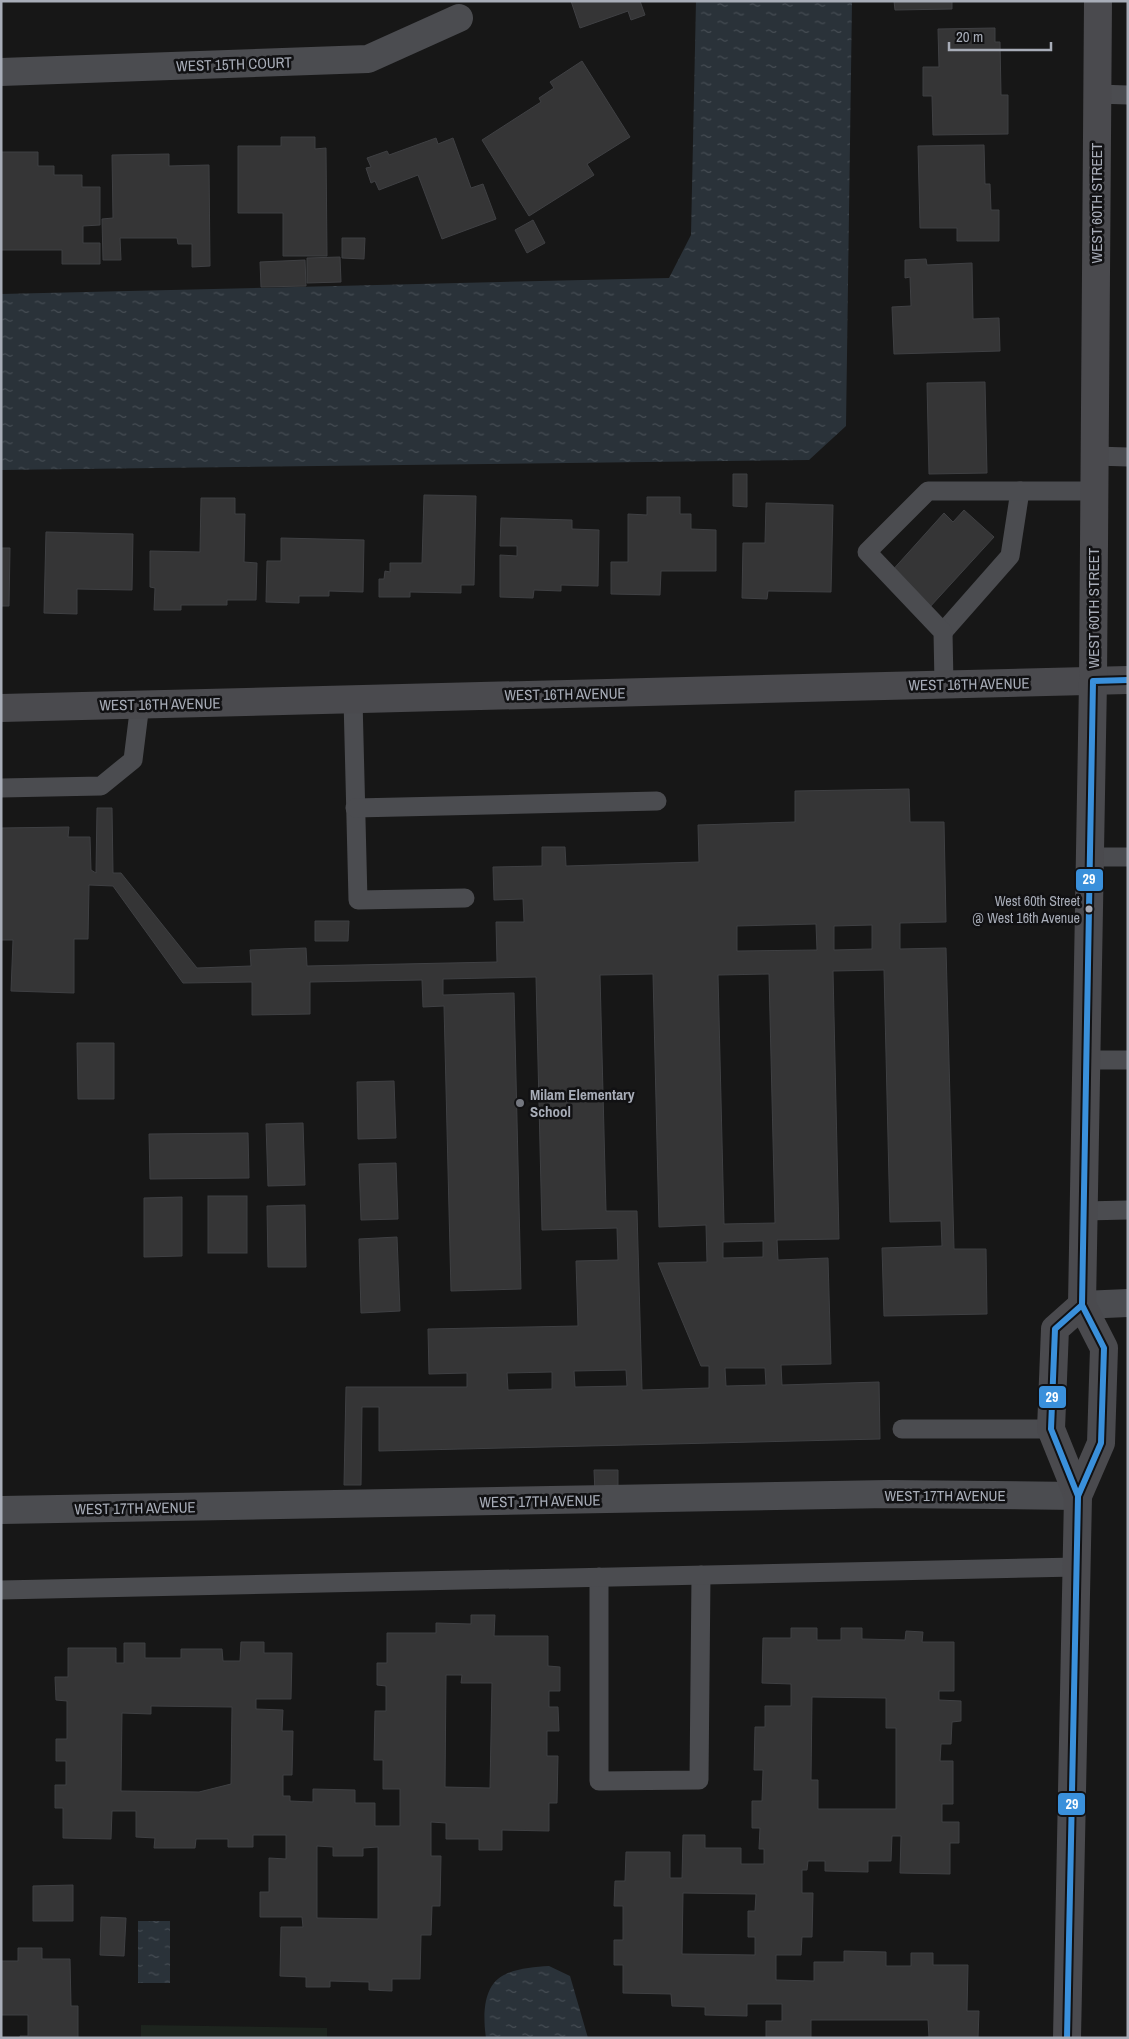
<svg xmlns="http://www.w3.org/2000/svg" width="1129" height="2039" font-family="'Archivo Narrow',sans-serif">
  <defs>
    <pattern id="water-ripples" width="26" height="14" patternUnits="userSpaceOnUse" patternTransform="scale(1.25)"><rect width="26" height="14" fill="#2a3239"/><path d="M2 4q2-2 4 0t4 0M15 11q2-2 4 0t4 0" fill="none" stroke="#464d54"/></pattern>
  </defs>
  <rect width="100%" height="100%" fill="#171717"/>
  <path fill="#1d241e" d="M 141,2025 L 327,2028 L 327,2038 L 141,2038 Z"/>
  <g fill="url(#water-ripples)">
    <path d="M 696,1 L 852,1 L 846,426 L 809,460 L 1,470 L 1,294 L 669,278 L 691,235 Z"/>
    <rect x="138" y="1921" width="32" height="62"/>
    <path d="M 549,1966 L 570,1976 L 588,2038 L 486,2038 C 483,2017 482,1984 506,1974 C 519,1968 535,1967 549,1966 Z"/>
  </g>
  <g fill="#353536" stroke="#3f4043" fill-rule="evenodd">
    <path d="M 571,1 L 640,1 L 645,15 L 631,20 L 628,11 L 580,28 Z"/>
    <path d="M 894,1 L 952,1 L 952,9 L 895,10 Z"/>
    <path d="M 995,28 L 995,42 L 1000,42 L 1001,95 L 1008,95 L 1008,134 L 933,135 L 932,96 L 923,96 L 923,67 L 939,67 L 938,29 Z"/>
    <path d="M 582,61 L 630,137 L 587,164 L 594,175 L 529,216 L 482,140 L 541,102 L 539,98 L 554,88 L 550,82 Z"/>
    <path d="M 281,137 L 315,137 L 315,149 L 326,148 L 327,256 L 283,256 L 283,213 L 238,213 L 238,146 L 281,146 Z"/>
    <path d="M 436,138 L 438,144 L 453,138 L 471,188 L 483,184 L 496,219 L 442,239 L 418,175 L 379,190 L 375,181 L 371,183 L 366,168 L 371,167 L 367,158 L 387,151 L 389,155 Z"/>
    <path d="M 984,145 L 985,184 L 990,184 L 991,210 L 999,210 L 999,241 L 957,241 L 957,228 L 920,228 L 918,146 Z"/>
    <path d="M 1,152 L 38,152 L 38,166 L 54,166 L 54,175 L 82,175 L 82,187 L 100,187 L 100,225 L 83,226 L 83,243 L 100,243 L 100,264 L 62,264 L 62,250 L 1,250 Z"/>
    <path d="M 169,154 L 169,166 L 209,165 L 210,266 L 192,267 L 192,244 L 178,244 L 177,238 L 120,238 L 121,260 L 103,260 L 102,219 L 113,218 L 112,155 Z"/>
    <path d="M 533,220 L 545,243 L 527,253 L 515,230 Z"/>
    <path d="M 342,238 L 365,238 L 364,259 L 342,258 Z"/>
    <path d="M 340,257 L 341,282 L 307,283 L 307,258 Z"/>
    <path d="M 926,259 L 927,265 L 972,263 L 973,319 L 999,318 L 1000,351 L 894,354 L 892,307 L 911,306 L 910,277 L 905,278 L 905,260 Z"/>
    <path d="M 305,260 L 306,286 L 261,287 L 260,262 Z"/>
    <path d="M 985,382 L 987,473 L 929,474 L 927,383 Z"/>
    <path d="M 733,474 L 747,474 L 747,507 L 733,506 Z"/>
    <path d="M 424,495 L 476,496 L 474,585 L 461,585 L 461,593 L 410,592 L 410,597 L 379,597 L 379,579 L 384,579 L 385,571 L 390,572 L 390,563 L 422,563 Z"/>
    <path d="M 647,497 L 680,497 L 680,514 L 691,514 L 691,529 L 716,530 L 716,571 L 661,571 L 660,595 L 611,594 L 611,562 L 628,562 L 628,514 L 647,515 Z"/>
    <path d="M 201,498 L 235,498 L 235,514 L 245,514 L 244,562 L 257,563 L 256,600 L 227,600 L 227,605 L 181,605 L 181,610 L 154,610 L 155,588 L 150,587 L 150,551 L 200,552 Z"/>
    <path d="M 766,503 L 833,505 L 831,592 L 768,591 L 767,599 L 742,598 L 743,543 L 765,543 Z"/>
    <path d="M 964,510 L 994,537 L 929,608 L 890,573 L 944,513 L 953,522 Z"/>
    <path d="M 501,518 L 572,520 L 572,529 L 599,530 L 598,586 L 561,585 L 561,591 L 534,590 L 533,598 L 500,597 L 500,555 L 517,556 L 517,546 L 500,546 Z"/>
    <path d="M 46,532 L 133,534 L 132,590 L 77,589 L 77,614 L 44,613 Z"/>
    <path d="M 281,538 L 364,540 L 363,592 L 329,591 L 329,596 L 299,596 L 299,603 L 266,602 L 267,561 L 281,561 Z"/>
    <path d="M 1,548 L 10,548 L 9,606 L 1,606 Z"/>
    <path d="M 909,789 L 910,822 L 944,822 L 946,922 L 900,923 L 900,949 L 946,948 L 954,1249 L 986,1249 L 987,1314 L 884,1316 L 882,1248 L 942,1246 L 941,1221 L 890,1222 L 884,970 L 833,971 L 839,1239 L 777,1240 L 778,1260 L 828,1258 L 831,1364 L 781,1365 L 782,1385 L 879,1382 L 880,1439 L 379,1451 L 379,1407 L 362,1407 L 361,1485 L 344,1485 L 346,1387 L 467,1387 L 467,1373 L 429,1374 L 428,1329 L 578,1326 L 576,1261 L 618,1260 L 617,1228 L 542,1230 L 536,977 L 443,979 L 443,995 L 514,993 L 521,1289 L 451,1291 L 444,1006 L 423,1007 L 422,980 L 310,982 L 310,1014 L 252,1015 L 252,982 L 183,983 L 113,886 L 89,885 L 88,939 L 74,939 L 74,993 L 11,991 L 13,940 L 1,940 L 1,828 L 69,827 L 68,837 L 90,837 L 91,870 L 96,873 L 97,808 L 112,808 L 113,873 L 121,873 L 197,968 L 251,966 L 250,950 L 306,948 L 307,966 L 497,962 L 496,922 L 524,922 L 523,899 L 494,900 L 493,867 L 542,866 L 542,847 L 565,847 L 566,866 L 699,862 L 698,825 L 795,822 L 795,791 ZM 816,924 L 817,950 L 737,951 L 737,926 ZM 872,925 L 872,949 L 834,950 L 834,926 ZM 653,974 L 659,1227 L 706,1225 L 707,1262 L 658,1263 L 701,1366 L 709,1366 L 709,1388 L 642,1390 L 637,1211 L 606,1211 L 600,975 ZM 769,974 L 775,1223 L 724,1224 L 718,975 ZM 763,1241 L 763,1257 L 723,1258 L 723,1242 ZM 725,1368 L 765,1368 L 766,1385 L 726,1386 ZM 626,1370 L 627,1386 L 575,1387 L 574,1371 ZM 552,1372 L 552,1389 L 508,1390 L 507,1373 Z"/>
    <path d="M 315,921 L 349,921 L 348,941 L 315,941 Z"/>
    <path d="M 77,1043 L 114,1043 L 114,1099 L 78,1099 Z"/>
    <path d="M 394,1081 L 396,1138 L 358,1139 L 357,1082 Z"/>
    <path d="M 303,1123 L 305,1185 L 268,1186 L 266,1124 Z"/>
    <path d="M 248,1133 L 249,1178 L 150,1179 L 149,1134 Z"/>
    <path d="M 396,1163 L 398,1219 L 361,1220 L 359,1164 Z"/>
    <rect x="208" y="1196" width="39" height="57"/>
    <path d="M 182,1197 L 182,1256 L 144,1257 L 144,1198 Z"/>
    <path d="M 305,1205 L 306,1267 L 268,1267 L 267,1206 Z"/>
    <path d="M 397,1237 L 400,1311 L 361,1313 L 359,1239 Z"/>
    <path d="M 594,1470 L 618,1470 L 618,1493 L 595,1493 Z"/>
    <path d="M 471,1615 L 495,1615 L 494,1636 L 548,1636 L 548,1666 L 560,1667 L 560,1691 L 549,1691 L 549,1707 L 558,1707 L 559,1731 L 547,1731 L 547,1756 L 558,1756 L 557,1803 L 549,1803 L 549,1831 L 502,1830 L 502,1850 L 479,1850 L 479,1839 L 446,1839 L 446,1823 L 431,1822 L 431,1856 L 441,1856 L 440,1906 L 432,1906 L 431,1935 L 421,1935 L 420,1979 L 392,1979 L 392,1991 L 369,1990 L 369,1982 L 330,1981 L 330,1987 L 306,1987 L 306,1977 L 280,1976 L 281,1927 L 303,1927 L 302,1917 L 260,1917 L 260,1892 L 269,1892 L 269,1858 L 286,1859 L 286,1835 L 253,1835 L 253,1847 L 228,1847 L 228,1839 L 196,1839 L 195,1848 L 154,1848 L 155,1838 L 136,1837 L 136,1811 L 112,1811 L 111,1839 L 63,1838 L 63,1808 L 55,1808 L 55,1785 L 66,1785 L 66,1761 L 56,1761 L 56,1739 L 67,1739 L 67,1701 L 56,1700 L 55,1677 L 68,1677 L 68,1648 L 116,1648 L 116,1663 L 124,1663 L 124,1643 L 145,1643 L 145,1658 L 181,1658 L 181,1649 L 222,1649 L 223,1661 L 240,1661 L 241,1642 L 264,1642 L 264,1653 L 292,1653 L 291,1699 L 256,1699 L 256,1709 L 283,1710 L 282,1731 L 293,1731 L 292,1775 L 283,1775 L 283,1796 L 290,1796 L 290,1801 L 313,1802 L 313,1789 L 355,1790 L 355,1803 L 375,1803 L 375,1826 L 400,1826 L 400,1789 L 383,1789 L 383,1760 L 374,1760 L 375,1711 L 386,1711 L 386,1686 L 377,1685 L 377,1663 L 387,1663 L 387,1633 L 436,1633 L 436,1623 L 471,1624 ZM 446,1675 L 462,1675 L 461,1683 L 492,1683 L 490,1788 L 445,1787 ZM 151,1706 L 232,1707 L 231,1784 L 199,1792 L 121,1791 L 122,1713 L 151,1714 ZM 317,1846 L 333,1847 L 333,1856 L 363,1856 L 363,1848 L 378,1847 L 378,1919 L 317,1918 Z"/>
    <path d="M 791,1628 L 817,1628 L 817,1640 L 841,1640 L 841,1628 L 862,1628 L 862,1639 L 905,1640 L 906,1631 L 923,1632 L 922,1642 L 954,1642 L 954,1691 L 939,1691 L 939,1700 L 961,1701 L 961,1721 L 952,1722 L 951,1744 L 941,1744 L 940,1761 L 953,1761 L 953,1804 L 942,1804 L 942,1822 L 959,1822 L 959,1843 L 950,1843 L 950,1874 L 900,1873 L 901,1836 L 892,1836 L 891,1861 L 868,1861 L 868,1872 L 825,1871 L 825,1861 L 808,1861 L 807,1870 L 802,1870 L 802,1893 L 813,1893 L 812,1937 L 802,1937 L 801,1955 L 776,1955 L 776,1980 L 814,1981 L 814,1962 L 844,1962 L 844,1951 L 886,1952 L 886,1966 L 911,1966 L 911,1953 L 933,1953 L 933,1965 L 968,1965 L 967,2011 L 979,2011 L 978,2038 L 919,2038 L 929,2037 L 928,2020 L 811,2020 L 811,2038 L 766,2038 L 766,2021 L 782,2021 L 782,2004 L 747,2004 L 747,2016 L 705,2015 L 705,2007 L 672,2006 L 671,1994 L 623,1993 L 623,1965 L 614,1965 L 614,1940 L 623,1940 L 623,1906 L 614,1906 L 615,1881 L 625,1881 L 626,1852 L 670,1852 L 670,1878 L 682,1878 L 683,1835 L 705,1835 L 705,1848 L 741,1848 L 741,1864 L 764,1864 L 764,1849 L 759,1849 L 760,1828 L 752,1828 L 752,1801 L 762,1801 L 763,1770 L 754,1770 L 755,1727 L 765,1727 L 765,1706 L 791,1706 L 791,1684 L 762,1683 L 763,1638 L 791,1638 ZM 812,1697 L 886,1698 L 886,1728 L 896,1728 L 896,1809 L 818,1809 L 818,1780 L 811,1780 ZM 683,1893 L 756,1894 L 755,1911 L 748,1911 L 748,1937 L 755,1937 L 755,1955 L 682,1954 Z"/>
    <path d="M 73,1885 L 73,1921 L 33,1921 L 33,1886 Z"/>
    <path d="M 101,1917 L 126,1918 L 124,1956 L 100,1955 Z"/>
    <path d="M 18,1948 L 42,1948 L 42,1959 L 70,1959 L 71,2006 L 78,2006 L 78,2038 L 20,2038 L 20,2036 L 28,2036 L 28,2015 L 1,2015 L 1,1961 L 18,1961 Z"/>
  </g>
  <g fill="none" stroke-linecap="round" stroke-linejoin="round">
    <g stroke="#4b4c50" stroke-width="19">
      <path d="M 1097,94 L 1128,95"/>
      <path d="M 1095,456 L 1128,457"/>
      <path d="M 943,632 L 1010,556 L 1020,491"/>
      <path d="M 944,684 L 943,632 L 867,552 L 928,491 L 1094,491"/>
      <path d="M 353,699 L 358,900 L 465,898"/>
      <path d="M 1,788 L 101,786 L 133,760 L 140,704"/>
      <path d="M 355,808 L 657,801"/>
      <path d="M 1090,857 L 1128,857"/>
      <path d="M 1088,1060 L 1128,1060"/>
      <path d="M 1084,1211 L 1128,1210"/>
      <path d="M 902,1429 L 1051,1429"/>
      <path d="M 599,1577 L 599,1781 L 699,1780 L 701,1575"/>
      <path d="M 1,1590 L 1077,1567"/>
    </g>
    <g stroke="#4b4c50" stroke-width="28">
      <path d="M 1,72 L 368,59 L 459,18"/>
      <path d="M 1082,1305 L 1128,1303"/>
      <path d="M 1,1510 L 889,1494 L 1078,1496"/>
    </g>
    <g stroke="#4a4a4e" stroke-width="28">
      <path d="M 1,708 L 1128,680"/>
      <path d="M 1078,1496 L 1051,1429 L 1055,1329 L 1082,1305"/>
      <path d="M 1067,2038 L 1078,1496 L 1101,1443 L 1104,1348 L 1082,1305 L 1093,681 L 1098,1"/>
    </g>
    <g stroke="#111113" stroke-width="10">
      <g id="bus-1">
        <path d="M 1078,1496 L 1051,1429 L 1055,1329 L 1082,1305"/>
        <path d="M 1067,2038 L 1078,1496 L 1101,1443 L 1104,1348 L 1082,1305 L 1093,681 L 1128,680"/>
      </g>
    </g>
    <use href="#bus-1" stroke="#3a90db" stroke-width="6"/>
  </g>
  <circle fill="#a8adb8" stroke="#111113" stroke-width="2" cx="1089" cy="909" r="4.5"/>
  <circle fill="#757880" stroke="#111113" stroke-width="2" cx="520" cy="1103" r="5"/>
  <g text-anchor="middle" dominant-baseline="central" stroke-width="5" stroke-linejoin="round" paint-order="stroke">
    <g font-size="14" fill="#a8adb8" stroke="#111113" text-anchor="end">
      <text x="1080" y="901">West 60th Street<tspan x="1080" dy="17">@ West 16th Avenue</tspan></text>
    </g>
    <g font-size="15" fill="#a8adb8" stroke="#111113">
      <text transform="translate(234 64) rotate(-2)">WEST 15TH COURT</text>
      <text transform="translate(1096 203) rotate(-90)">WEST 60TH STREET</text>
      <text transform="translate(1093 608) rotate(-90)">WEST 60TH STREET</text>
      <text transform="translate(969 684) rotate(-1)">WEST 16TH AVENUE</text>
      <text transform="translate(565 694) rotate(-1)">WEST 16TH AVENUE</text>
      <text transform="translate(160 704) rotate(-1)">WEST 16TH AVENUE</text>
      <text x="945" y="1495">WEST 17TH AVENUE</text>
      <text transform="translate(540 1501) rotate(-1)">WEST 17TH AVENUE</text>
      <text transform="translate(135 1508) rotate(-1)">WEST 17TH AVENUE</text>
    </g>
    <g font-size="15" font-weight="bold" fill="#a8adb8" stroke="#111113" text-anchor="start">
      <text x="530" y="1094">Milam Elementary<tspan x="530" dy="17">School</tspan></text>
    </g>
  </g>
  <g stroke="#111113" stroke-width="2">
    <rect x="1075" y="868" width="29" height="24" rx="5" fill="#3a90db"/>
    <rect x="1038" y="1385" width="29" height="24" rx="5" fill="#3a90db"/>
    <rect x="1057" y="1792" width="29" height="24" rx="5" fill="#3a90db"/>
  </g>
  <g font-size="14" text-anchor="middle" font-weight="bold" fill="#fff">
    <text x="1089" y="884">29</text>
    <text x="1052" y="1402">29</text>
    <text x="1072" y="1809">29</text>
  </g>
  <rect width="1129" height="2039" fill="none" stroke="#a8adb8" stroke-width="5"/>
  <path d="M949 42v8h102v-8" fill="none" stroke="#a8adb8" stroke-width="2.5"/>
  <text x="956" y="42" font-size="15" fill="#a8adb8" stroke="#111113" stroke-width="4" paint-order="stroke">20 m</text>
</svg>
